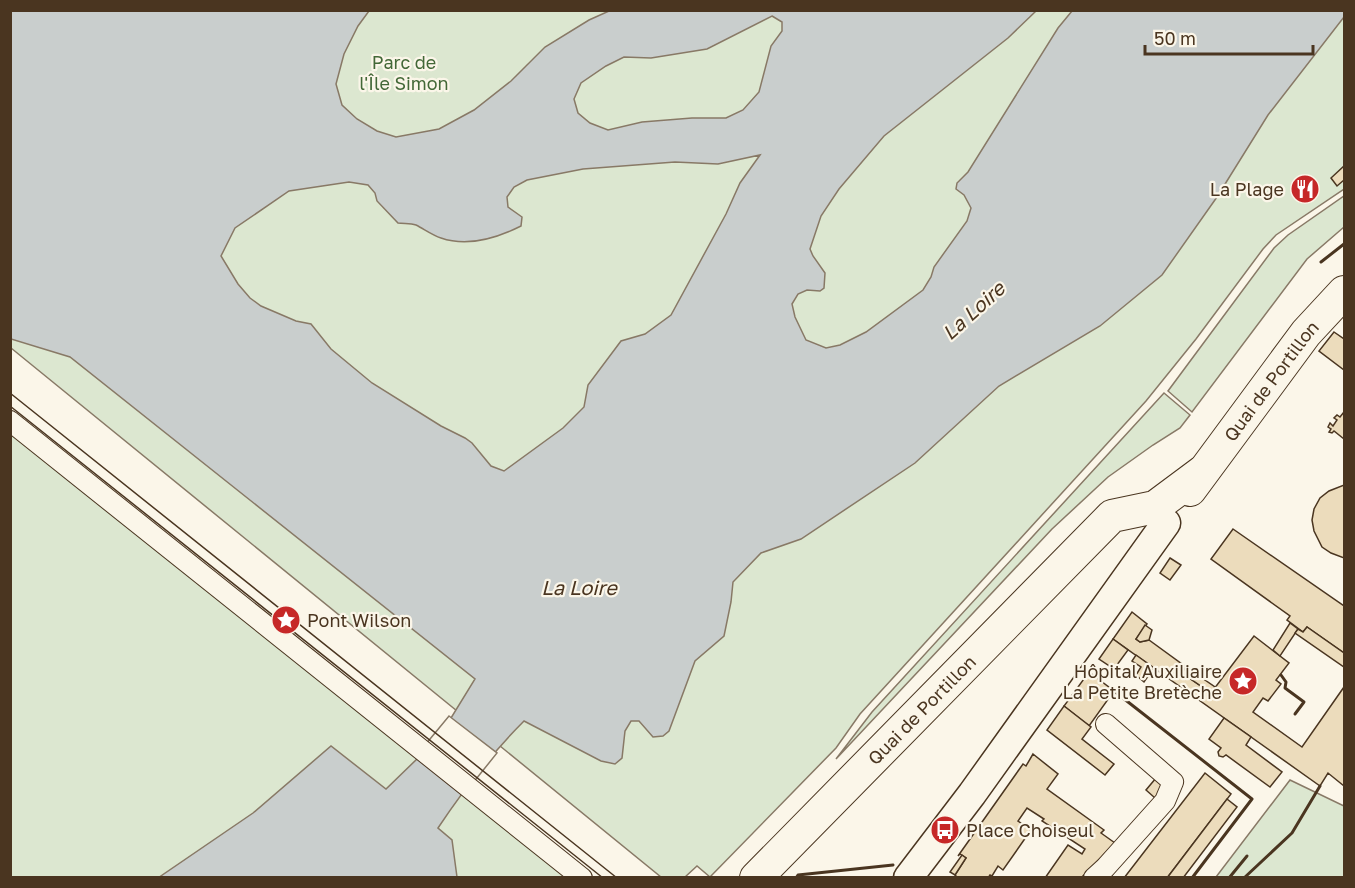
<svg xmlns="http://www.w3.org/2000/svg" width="1355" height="888" font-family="'Golos Text',sans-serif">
  <rect width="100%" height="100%" fill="#fbf6e9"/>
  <g fill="#dce7d0" stroke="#887966" stroke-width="1.5">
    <path d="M 10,11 L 1344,11 L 1344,189 L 1276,235 L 1263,249 L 1196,339 L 1146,401 L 860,714 L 836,748 L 710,877 L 697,866 L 685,877 L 661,877 L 11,348 Z"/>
    <path d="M 1344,196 L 1344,227 L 1307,259 L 1192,412 L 1168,391 L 1274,248 L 1288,235 Z"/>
    <path d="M 1164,393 L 1190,415 L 1180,428 L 1153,445 L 1108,477 L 1052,529 L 836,759 L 872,712 Z"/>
    <path d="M 11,410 L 589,877 L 11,877 Z"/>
    <path d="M 1290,780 L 1344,806 L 1344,877 L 1216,877 Z"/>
  </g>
  <path fill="#c9cecd" stroke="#887966" stroke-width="1.5" fill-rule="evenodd" d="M 1344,10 L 1344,17 L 1268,115 L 1217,197 L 1162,275 L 1100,326 L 999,386 L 915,463 L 801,539 L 761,553 L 733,582 L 731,602 L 724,636 L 695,661 L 669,731 L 663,736 L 653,737 L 639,721 L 631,721 L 625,731 L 622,758 L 615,764 L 601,761 L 524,721 C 491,754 464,789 438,828 L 452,840 L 457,877 L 158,878 L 253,813 L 331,746 L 386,789 L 418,758 L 451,718 L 475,679 L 70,357 L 11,339 L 10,11 L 369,11 L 358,26 L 344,54 L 336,84 L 342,105 L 357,119 L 377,131 L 396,137 L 439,129 L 474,110 L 511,81 L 545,47 L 589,20 L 609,11 L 1036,11 L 1008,38 L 884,136 L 839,189 L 821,216 L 810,249 L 813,256 L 825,273 L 824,288 L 820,291 L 807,290 L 798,294 L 792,304 L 795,317 L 806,340 L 826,348 L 840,345 L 866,332 L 923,290 L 931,277 L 934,267 L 967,221 L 971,208 L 964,195 L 956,189 L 957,183 L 968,172 L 1058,28 L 1072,11 ZM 772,16 L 782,22 L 782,31 L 771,46 L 759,92 L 743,110 L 726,118 L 692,118 L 642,122 L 608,130 L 590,123 L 578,113 L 574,99 L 581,83 L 606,66 L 624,57 L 651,58 L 707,49 ZM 760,155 L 740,183 L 726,214 L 671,315 L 645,334 L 621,341 L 588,385 L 584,407 L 563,428 L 504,471 L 491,466 L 472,443 L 465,438 L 441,426 L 372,383 L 331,349 L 311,324 L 296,321 L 261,306 L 250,298 L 238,284 L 221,256 L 235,228 L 289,191 L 349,182 L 368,185 L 375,193 L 377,201 L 398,223 C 404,224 410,223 416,225 C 424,229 432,235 441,238 C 467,247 497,238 521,226 L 522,217 L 508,207 L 507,197 L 514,187 L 527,180 L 583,169 L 675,162 L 718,164 Z"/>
  <path fill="#fbf6e9" stroke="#887966" stroke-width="1.5" d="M 449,716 L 497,753 L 464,794 L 416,756 Z"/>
  <g fill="#ecdcbc" stroke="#4a3520" stroke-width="1.5">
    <path d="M 1344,166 L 1344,180 L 1337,186 L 1331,178 Z"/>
    <path d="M 1334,332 L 1344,339 L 1344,370 L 1319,351 Z"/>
    <path d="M 1344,412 L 1344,439 L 1334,431 L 1332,433 L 1329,432 L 1331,429 L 1328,427 L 1330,423 L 1333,426 L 1337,420 L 1334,418 L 1337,415 L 1340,417 Z"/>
    <path d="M 1344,485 L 1344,558 L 1331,553 L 1322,547 L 1314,531 L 1312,520 L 1314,509 L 1320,498 L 1329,491 Z"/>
    <path d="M 1233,529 L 1344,606 L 1344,653 L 1307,627 L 1303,632 L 1287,620 L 1290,616 L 1211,559 Z"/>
    <path d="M 1170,558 L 1181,565 L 1170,580 L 1160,573 Z"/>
    <path d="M 1132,612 L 1147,624 L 1136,639 L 1140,642 L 1149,640 L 1186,667 L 1182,673 L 1211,693 L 1254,636 L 1289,663 L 1276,680 L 1281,684 L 1268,701 L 1263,698 L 1253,712 L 1302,747 L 1344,687 L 1344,786 L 1328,773 L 1320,786 L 1113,639 Z"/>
    <path d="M 1290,623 L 1298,629 L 1280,656 L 1273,650 Z"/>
    <path d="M 1145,625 L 1152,630 L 1149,640 L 1140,642 L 1136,639 Z"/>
    <path d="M 1307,627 L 1344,653 L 1344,667 L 1295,633 L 1298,629 L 1303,632 Z"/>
    <path d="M 1113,639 L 1128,650 L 1114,669 L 1099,659 Z"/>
    <path d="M 1136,655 L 1154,668 L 1144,682 L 1136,675 L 1141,667 L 1132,661 Z"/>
    <path d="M 1186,667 L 1215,687 L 1211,693 L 1182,673 Z"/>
    <path d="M 1089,672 L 1114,691 L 1089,726 L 1064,706 Z"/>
    <path d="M 1064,706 L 1091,727 L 1082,739 L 1114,764 L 1105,775 L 1047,730 Z"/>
    <path d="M 1224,718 L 1251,737 L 1246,745 L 1282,772 L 1270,787 L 1226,755 L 1223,757 L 1219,756 L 1218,752 L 1221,748 L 1209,739 Z"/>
    <path d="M 1033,754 L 1058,774 L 1047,789 L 1104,830 L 1101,833 L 1115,843 L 1081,878 L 1045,878 L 1068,845 L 1082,854 L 1085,849 L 1042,821 L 1044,819 L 1027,808 L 1018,821 L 1031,830 L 1003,870 L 998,866 L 992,876 L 990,875 L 988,878 L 958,878 L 955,875 L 966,858 L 960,854 L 958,856 L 1023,764 L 1026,766 Z"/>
    <path d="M 1205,773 L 1231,794 L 1167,878 L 1124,878 Z"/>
    <path d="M 1156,778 L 1165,785 L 1155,798 L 1146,790 Z"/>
    <path d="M 1227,799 L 1237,807 L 1183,878 L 1167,878 Z"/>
    <path d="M 962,855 L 966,858 L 955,875 L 950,872 Z"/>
  </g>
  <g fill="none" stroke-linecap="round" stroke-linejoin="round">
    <g stroke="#4a3520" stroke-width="22">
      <g id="street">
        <path d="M 10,421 L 582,878"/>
        <path d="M 1094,878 L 1105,868 L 1165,801 L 1173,782 L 1106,724"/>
      </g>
    </g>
    <g stroke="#4a3520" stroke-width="31">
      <path id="secondary" d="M 908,878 L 972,794 L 1166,523"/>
    </g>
    <g stroke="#4a3520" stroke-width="34">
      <g id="primary">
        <path id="s1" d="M 1190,490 L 1306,333 L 1344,292"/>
        <path id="s2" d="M 756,878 L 1112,516 L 1155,507 L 1202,472"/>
      </g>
    </g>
    <use href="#street" stroke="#fbf6e9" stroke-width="20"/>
    <use href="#secondary" stroke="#fbf6e9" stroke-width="28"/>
    <use href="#primary" stroke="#fbf6e9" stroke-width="32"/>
    <g stroke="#4a3520" stroke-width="1.5">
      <path d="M 10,393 L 617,878"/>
      <path d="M 10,406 L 603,878"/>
    </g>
    <g stroke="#4a3520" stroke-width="3">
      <path d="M 1321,262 L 1344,244"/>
      <path d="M 1281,675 L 1286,682 L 1285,688 L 1304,702 L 1295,714"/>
      <path d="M 1114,691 L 1252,799 L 1192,878"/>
      <path d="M 796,878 L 798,875 L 893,865"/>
      <path d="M 1229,878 L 1247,856"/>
      <path d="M 1244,878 L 1292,833 L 1320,786"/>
    </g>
  </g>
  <defs>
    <g id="restaurant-disc" transform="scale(1.5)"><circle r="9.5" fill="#c62828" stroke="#fbf6e9"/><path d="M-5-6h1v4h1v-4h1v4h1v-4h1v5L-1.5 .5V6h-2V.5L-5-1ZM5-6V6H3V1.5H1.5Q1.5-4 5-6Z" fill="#fff"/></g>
    <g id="sight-disc" transform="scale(1.5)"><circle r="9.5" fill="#c62828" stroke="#fbf6e9"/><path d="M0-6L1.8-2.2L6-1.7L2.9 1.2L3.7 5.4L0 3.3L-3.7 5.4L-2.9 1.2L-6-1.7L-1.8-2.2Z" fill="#fff"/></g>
    <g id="bus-disc" transform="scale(1.5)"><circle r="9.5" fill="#c62828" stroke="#fbf6e9"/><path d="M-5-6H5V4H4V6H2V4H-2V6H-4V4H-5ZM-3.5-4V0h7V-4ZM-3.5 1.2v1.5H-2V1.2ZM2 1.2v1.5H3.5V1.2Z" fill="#fff"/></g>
  </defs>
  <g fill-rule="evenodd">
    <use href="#restaurant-disc" x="1305" y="189"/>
    <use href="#sight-disc" x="286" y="620"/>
    <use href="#sight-disc" x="1243" y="681"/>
    <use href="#bus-disc" x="945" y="830"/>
  </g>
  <g text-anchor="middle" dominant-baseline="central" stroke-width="4.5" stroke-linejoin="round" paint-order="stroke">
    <g font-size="18" fill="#436837" stroke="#fbf6e9">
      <text x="404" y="62">Parc de<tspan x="404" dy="21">l'Île Simon</tspan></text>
    </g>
    <g font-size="18" fill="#4a3520" stroke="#fbf6e9" text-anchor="end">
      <text x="1284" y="189">La Plage</text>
      <text x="307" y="620" text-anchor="start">Pont Wilson</text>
      <text x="1222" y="671">Hôpital Auxiliaire<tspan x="1222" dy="21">La Petite Bretèche</tspan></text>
      <text x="966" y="830" text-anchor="start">Place Choiseul</text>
    </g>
    <g font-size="18" fill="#4a3520" stroke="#fbf6e9">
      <text stroke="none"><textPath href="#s1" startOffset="136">Quai de Portillon</textPath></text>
      <text stroke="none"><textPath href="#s2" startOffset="236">Quai de Portillon</textPath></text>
    </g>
    <g font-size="20" font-style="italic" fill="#4a3520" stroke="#fbf6e9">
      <text transform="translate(973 310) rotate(-42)">La Loire</text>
      <text x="579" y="587">La Loire</text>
    </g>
  </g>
  <rect width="1355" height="888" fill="none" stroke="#4a3520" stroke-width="24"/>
  <path d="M1145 45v9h168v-9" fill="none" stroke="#4a3520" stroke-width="3"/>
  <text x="1154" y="45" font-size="18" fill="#4a3520" stroke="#fbf6e9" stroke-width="4.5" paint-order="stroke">50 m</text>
</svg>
